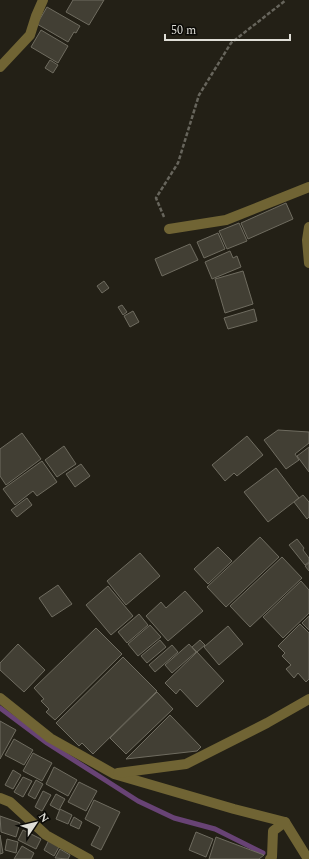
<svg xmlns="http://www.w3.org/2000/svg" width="309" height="859" font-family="Spectral,serif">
  <rect width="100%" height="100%" fill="#232016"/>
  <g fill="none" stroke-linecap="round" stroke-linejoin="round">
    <path stroke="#684375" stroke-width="5" d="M 0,708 L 47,743 L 138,801 L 174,818 L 215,829 L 263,853"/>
  </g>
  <g fill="#423f34" stroke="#6f6c60">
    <path d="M 73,0 L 104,0 L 89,25 L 66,12 Z"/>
    <path d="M 47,7 L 80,26 L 76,33 L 74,32 L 68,42 L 37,24 Z"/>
    <path d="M 41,30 L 68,46 L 58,63 L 31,47 Z"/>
    <path d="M 50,60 L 58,65 L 53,73 L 45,68 Z"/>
    <path d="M 286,203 L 293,219 L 248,239 L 241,223 Z"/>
    <path d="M 239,223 L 247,241 L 227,249 L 219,231 Z"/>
    <path d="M 218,233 L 225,249 L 204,258 L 197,242 Z"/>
    <path d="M 190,244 L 198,260 L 162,276 L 155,259 Z"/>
    <path d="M 230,251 L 233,258 L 237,256 L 241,267 L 212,279 L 205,262 Z"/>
    <path d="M 243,271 L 253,304 L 225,313 L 215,279 Z"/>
    <path d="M 104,281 L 109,288 L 102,293 L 97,286 Z"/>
    <path d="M 122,305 L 127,312 L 123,315 L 118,307 Z"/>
    <path d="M 254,309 L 257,321 L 228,329 L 224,318 Z"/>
    <path d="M 133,311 L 139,322 L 130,327 L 124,316 Z"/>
    <path d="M 278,430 L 309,432 L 309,443 L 295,454 L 299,460 L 286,469 L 264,440 Z"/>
    <path d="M 22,433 L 41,459 L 6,485 L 0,476 L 0,449 Z"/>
    <path d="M 247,436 L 263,455 L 237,476 L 234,473 L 225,481 L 212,465 Z"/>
    <path d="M 64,446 L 76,464 L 57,477 L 45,460 Z"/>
    <path d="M 309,447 L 309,472 L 297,456 Z"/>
    <path d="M 42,461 L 57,482 L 37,496 L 33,491 L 15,505 L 3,489 Z"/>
    <path d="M 81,464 L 90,476 L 75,487 L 66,474 Z"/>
    <path d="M 276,468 L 299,498 L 268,522 L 244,492 Z"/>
    <path d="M 303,495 L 309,502 L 309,517 L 307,519 L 294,502 Z"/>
    <path d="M 27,498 L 32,505 L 17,517 L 11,510 Z"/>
    <path d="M 260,537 L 279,557 L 226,607 L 207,587 Z"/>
    <path d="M 297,539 L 304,548 L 303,550 L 309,558 L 309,562 L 305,565 L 289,545 Z"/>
    <path d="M 218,547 L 232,561 L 208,584 L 194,569 Z"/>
    <path d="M 140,553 L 160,576 L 126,605 L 107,581 Z"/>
    <path d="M 282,557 L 302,578 L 250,627 L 230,606 Z"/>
    <path d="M 309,563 L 309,571 L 305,566 Z"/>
    <path d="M 301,581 L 309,590 L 309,613 L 283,638 L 263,617 Z"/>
    <path d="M 58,585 L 72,604 L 52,617 L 39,598 Z"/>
    <path d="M 108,586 L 133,616 L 111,635 L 86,605 Z"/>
    <path d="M 185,591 L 203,611 L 168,641 L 146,616 L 161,602 L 166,608 Z"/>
    <path d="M 139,614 L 148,625 L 127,643 L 118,632 Z"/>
    <path d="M 309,616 L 309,630 L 302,623 Z"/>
    <path d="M 300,624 L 309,633 L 309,679 L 306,682 L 298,673 L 294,678 L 286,669 L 291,665 L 282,656 L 285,653 L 278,646 Z"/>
    <path d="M 150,625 L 161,637 L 138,656 L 128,644 Z"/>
    <path d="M 228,626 L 243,644 L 219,665 L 204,647 Z"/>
    <path d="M 96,628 L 122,654 L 55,720 L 46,712 L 49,709 L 41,701 L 44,699 L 34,688 Z"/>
    <path d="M 160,640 L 166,647 L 147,663 L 141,656 Z"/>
    <path d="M 200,640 L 205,645 L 197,652 L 192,647 Z"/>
    <path d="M 18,644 L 45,670 L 24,692 L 0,670 L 0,663 Z"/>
    <path d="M 189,644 L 196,652 L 172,673 L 165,665 Z"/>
    <path d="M 172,645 L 178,652 L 155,672 L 149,665 Z"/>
    <path d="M 197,652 L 224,681 L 197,707 L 180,689 L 176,694 L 165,683 Z"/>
    <path d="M 123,657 L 157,691 L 93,754 L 82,743 L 79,746 L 56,723 Z"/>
    <path d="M 157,692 L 173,709 L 126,754 L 110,738 Z"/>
    <path d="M 170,715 L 201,747 L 197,751 L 126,759 Z"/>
    <path d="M 0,721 L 16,730 L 0,759 Z"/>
    <path d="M 14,739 L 33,750 L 24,765 L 5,755 Z"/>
    <path d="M 33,753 L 52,763 L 42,781 L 23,771 Z"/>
    <path d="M 54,767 L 77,780 L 68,796 L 46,784 Z"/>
    <path d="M 13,770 L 21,775 L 13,789 L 5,785 Z"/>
    <path d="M 23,777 L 32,781 L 23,797 L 14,792 Z"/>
    <path d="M 36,780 L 43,784 L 35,799 L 28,795 Z"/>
    <path d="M 79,782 L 97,791 L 86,811 L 68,802 Z"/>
    <path d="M 43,791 L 51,795 L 42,811 L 35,807 Z"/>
    <path d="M 56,794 L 65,799 L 59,810 L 50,805 Z"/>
    <path d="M 94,800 L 120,812 L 101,850 L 91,845 L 100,827 L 85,819 Z"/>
    <path d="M 60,809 L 72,815 L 68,824 L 56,819 Z"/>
    <path d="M 0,816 L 20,823 L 16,837 L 1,832 Z"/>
    <path d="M 74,817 L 82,822 L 79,829 L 70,825 Z"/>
    <path d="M 23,830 L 41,839 L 36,849 L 18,840 Z"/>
    <path d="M 196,832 L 213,839 L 206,857 L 189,850 Z"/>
    <path d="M 0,835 L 3,853 L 0,854 Z"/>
    <path d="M 216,837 L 264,855 L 259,859 L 209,859 Z"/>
    <path d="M 7,839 L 18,842 L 16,853 L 5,850 Z"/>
    <path d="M 49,840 L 60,845 L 54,856 L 44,850 Z"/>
    <path d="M 22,846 L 34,853 L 31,859 L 14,859 Z"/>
    <path d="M 60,849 L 70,855 L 68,859 L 55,858 Z"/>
  </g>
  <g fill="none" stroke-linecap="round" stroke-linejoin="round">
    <path stroke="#67655c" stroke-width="2.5" stroke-dasharray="4 2" stroke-linecap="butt" d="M 164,217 L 156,198 L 178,163 L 199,95 L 231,43 L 286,0"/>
    <g stroke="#706434" stroke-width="10">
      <path d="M 0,67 L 30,35 L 36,16 L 43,0"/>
      <path d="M 309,227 L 307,240 L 309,263"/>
      <path d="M 169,229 L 226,220 L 309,187"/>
      <path d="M 0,698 L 50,738 L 114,774 L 234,809 L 285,822 L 308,859"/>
      <path d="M 118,773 L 186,764 L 267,723 L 309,699"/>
      <path d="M 0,798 L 10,802 L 46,835 L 89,859"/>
      <path d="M 270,859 L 272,857 L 273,831 L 285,822"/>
    </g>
  </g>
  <g transform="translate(36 823) rotate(55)" stroke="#0b0a06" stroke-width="3" paint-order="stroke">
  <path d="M0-3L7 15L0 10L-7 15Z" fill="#dfded7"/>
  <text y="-6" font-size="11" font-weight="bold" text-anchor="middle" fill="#dfded7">N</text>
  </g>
  <path d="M165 34v6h125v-6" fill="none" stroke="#dfded7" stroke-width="2"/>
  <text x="171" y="34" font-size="12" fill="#dfded7" stroke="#0b0a06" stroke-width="3" paint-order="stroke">50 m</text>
</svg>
